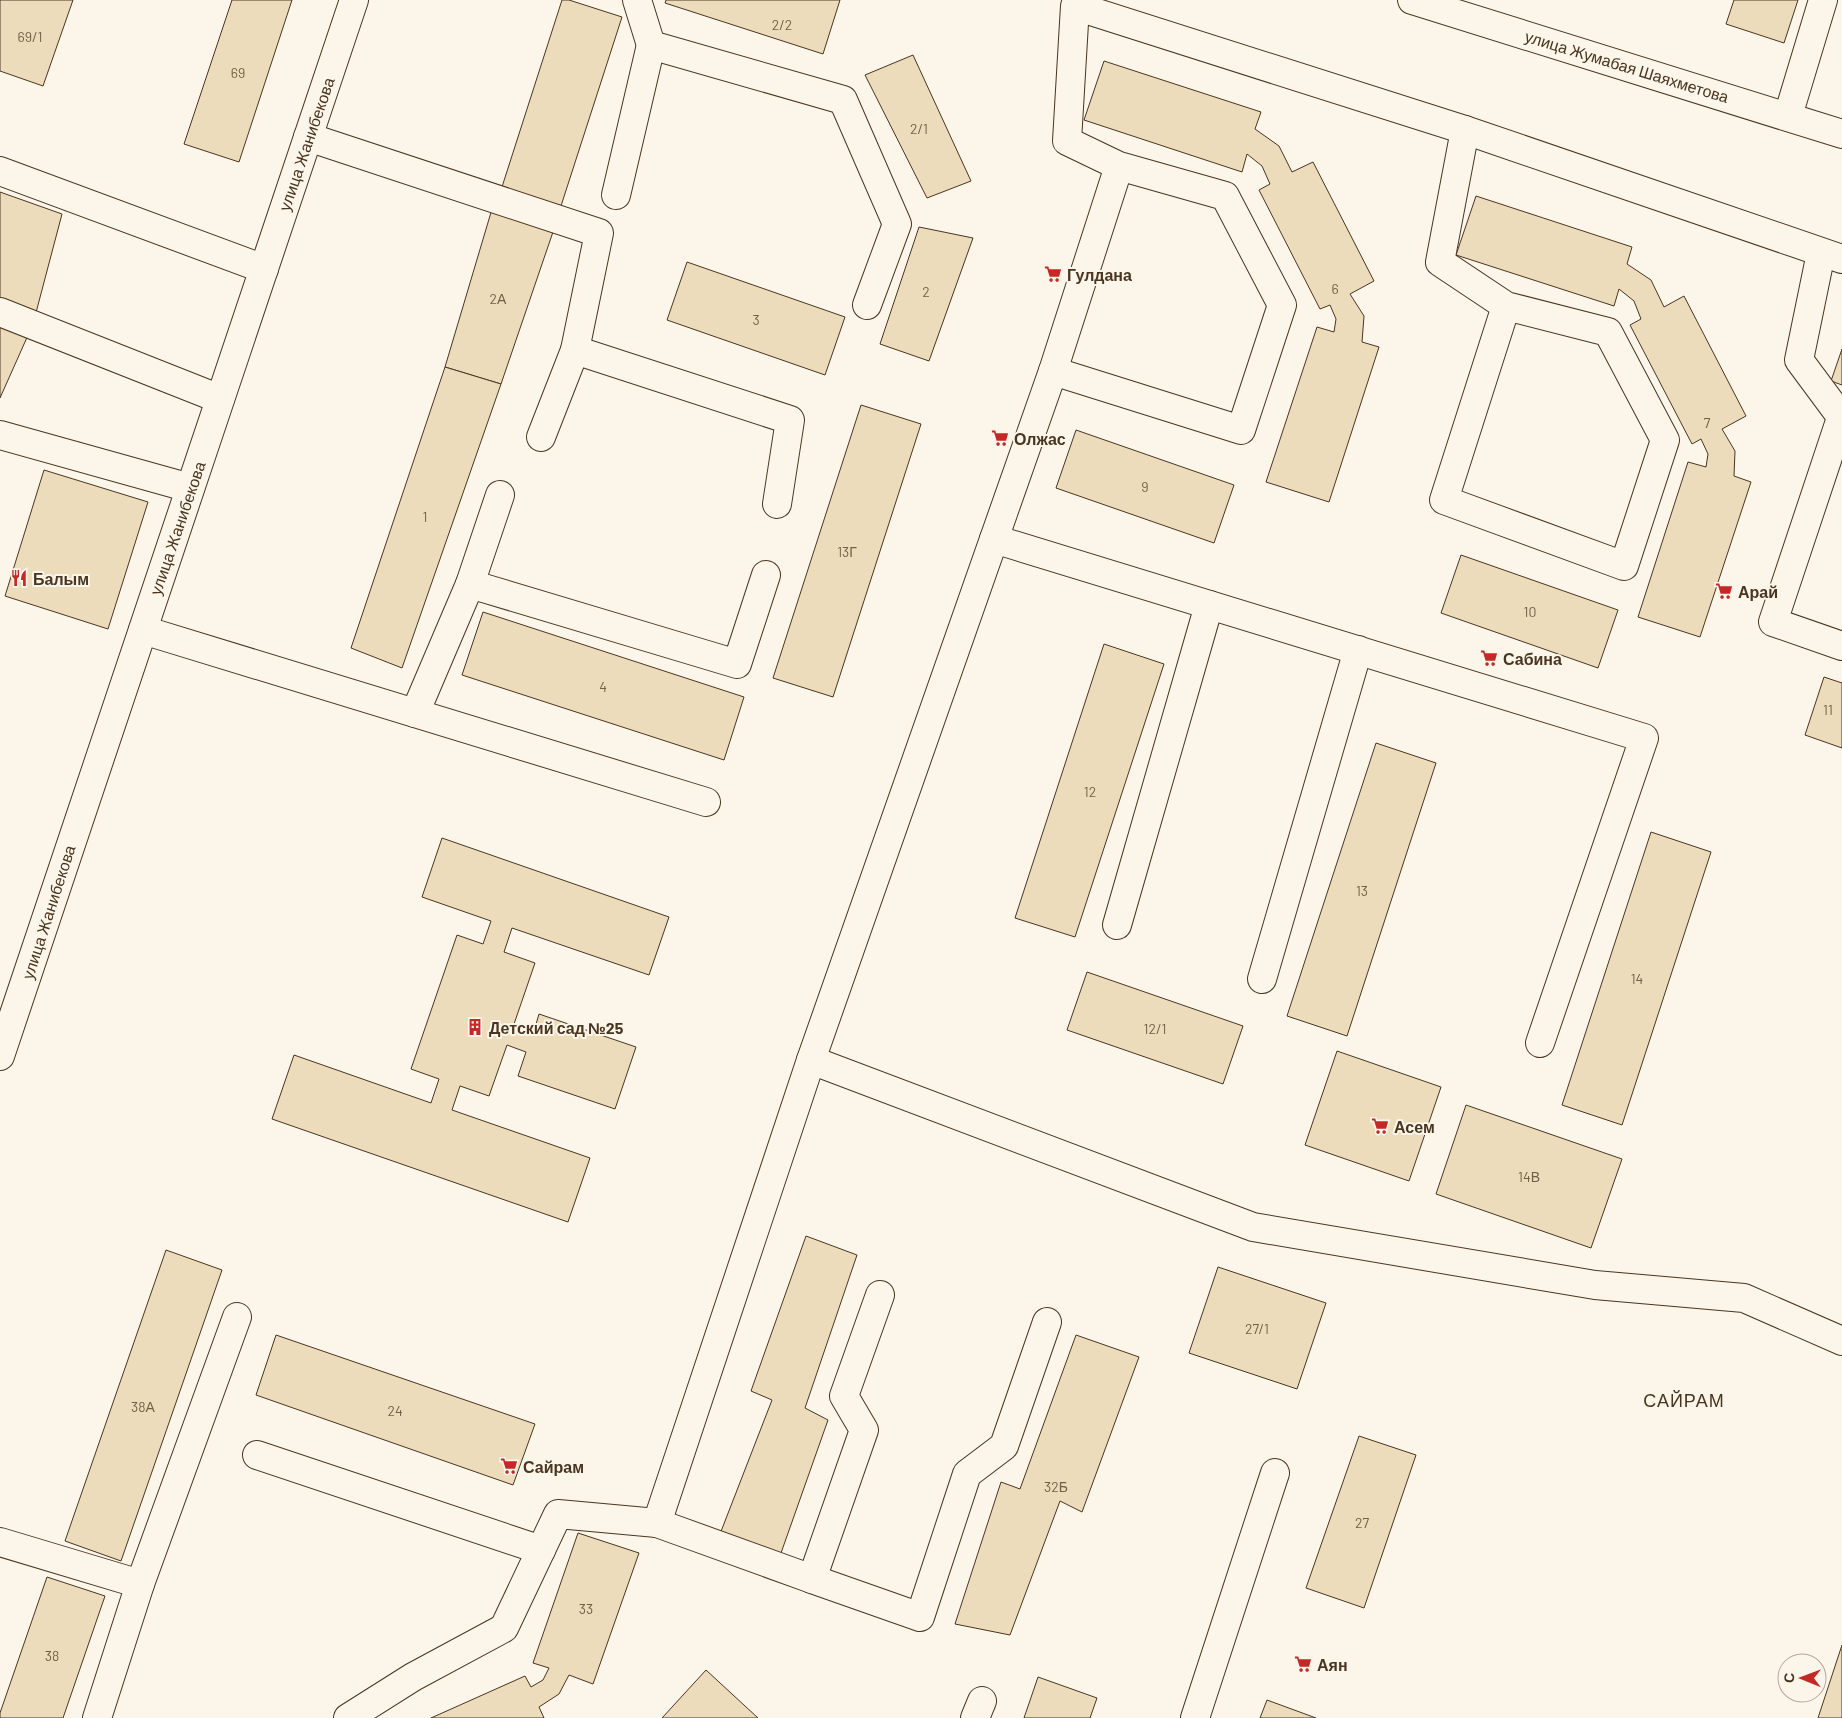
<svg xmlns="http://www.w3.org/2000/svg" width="1842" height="1718" font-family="Barlow,sans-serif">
  <rect width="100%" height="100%" fill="#fbf6e9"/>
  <g fill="#ecdcbc" stroke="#4a3520">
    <path d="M 0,0 L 73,0 L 43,86 L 0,71 Z"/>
    <path d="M 232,0 L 292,0 L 239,162 L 184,144 Z"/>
    <path d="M 562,0 L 569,0 L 622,17 L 560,209 L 501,190 Z"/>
    <path d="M 666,0 L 840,0 L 823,54 L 665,3 Z"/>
    <path d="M 1734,0 L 1798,0 L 1784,43 L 1726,24 Z"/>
    <path d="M 913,55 L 971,181 L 927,198 L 865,75 Z"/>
    <path d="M 1104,61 L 1261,112 L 1255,129 L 1279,146 L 1292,172 L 1313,162 L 1374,281 L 1350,294 L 1364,316 L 1362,342 L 1379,347 L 1329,502 L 1266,482 L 1317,327 L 1334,332 L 1336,319 L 1330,305 L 1320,309 L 1259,190 L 1270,184 L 1262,166 L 1247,154 L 1242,172 L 1084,120 Z"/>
    <path d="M 0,192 L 62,214 L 33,324 L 0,398 Z"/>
    <path d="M 1476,196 L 1632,247 L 1627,264 L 1651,280 L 1664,307 L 1684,296 L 1746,416 L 1722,429 L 1735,451 L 1734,476 L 1751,482 L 1700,637 L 1638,617 L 1688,462 L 1706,467 L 1708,454 L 1701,439 L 1692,444 L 1630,325 L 1641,319 L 1634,301 L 1619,289 L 1614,306 L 1456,255 Z"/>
    <path d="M 492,209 L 554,229 L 501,384 L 445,367 Z"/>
    <path d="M 919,227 L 973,238 L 929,361 L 880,344 Z"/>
    <path d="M 687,262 L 845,317 L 825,375 L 667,320 Z"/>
    <path d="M 1842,349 L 1842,385 L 1831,381 Z"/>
    <path d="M 445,367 L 501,384 L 402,668 L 351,648 Z"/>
    <path d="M 861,405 L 921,424 L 833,697 L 773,678 Z"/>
    <path d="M 1076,430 L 1234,485 L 1214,543 L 1056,488 Z"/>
    <path d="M 44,470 L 148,502 L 108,629 L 5,596 Z"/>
    <path d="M 1461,555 L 1618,610 L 1598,668 L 1441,613 Z"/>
    <path d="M 483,612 L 744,697 L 724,760 L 462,675 Z"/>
    <path d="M 1104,644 L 1164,664 L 1075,937 L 1015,918 Z"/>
    <path d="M 1824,677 L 1842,683 L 1842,748 L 1805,735 Z"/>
    <path d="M 1376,743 L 1436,763 L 1347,1036 L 1287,1016 Z"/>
    <path d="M 1651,832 L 1711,852 L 1622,1125 L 1562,1105 Z"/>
    <path d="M 442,838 L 669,917 L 649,975 L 512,928 L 504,952 L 535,963 L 514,1024 L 534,1031 L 539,1014 L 636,1047 L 615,1109 L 518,1076 L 526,1052 L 507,1045 L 489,1096 L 460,1086 L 452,1110 L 590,1158 L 568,1222 L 272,1119 L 294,1055 L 431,1103 L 439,1079 L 411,1069 L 457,935 L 483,944 L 491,921 L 422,897 Z"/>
    <path d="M 1087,972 L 1243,1026 L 1223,1084 L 1067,1030 Z"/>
    <path d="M 1337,1051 L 1441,1087 L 1409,1181 L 1305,1145 Z"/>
    <path d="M 1466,1105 L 1622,1159 L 1591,1248 L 1436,1194 Z"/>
    <path d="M 806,1236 L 857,1255 L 805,1408 L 828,1420 L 781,1553 L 720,1534 L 772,1400 L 751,1391 Z"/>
    <path d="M 166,1250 L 222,1270 L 121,1561 L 65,1541 Z"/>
    <path d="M 1218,1267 L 1326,1303 L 1297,1389 L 1189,1353 Z"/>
    <path d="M 276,1335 L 535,1424 L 513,1485 L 256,1395 Z"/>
    <path d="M 1076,1335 L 1139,1357 L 1082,1512 L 1060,1501 L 1010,1635 L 955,1624 L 1001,1482 L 1020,1489 Z"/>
    <path d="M 1359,1436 L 1416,1455 L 1364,1608 L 1306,1588 Z"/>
    <path d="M 578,1533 L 639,1553 L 593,1684 L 569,1675 L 559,1694 L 539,1707 L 544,1718 L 431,1718 L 525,1676 L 531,1687 L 543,1680 L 549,1668 L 533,1663 Z"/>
    <path d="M 47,1577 L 105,1596 L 63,1718 L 0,1718 L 0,1713 Z"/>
    <path d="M 1842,1645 L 1842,1718 L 1818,1718 Z"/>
    <path d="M 706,1670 L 758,1718 L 662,1718 Z"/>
    <path d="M 1038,1677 L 1097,1698 L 1090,1718 L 1024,1718 Z"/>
    <path d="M 1267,1700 L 1316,1718 L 1260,1718 Z"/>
  </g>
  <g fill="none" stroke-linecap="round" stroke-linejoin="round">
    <g stroke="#4a3520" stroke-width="30">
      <g id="minor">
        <path d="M 637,0 L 651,45 L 843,100 L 897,224 L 867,305"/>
        <path d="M 1412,0 L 1842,134"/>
        <path d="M 1788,116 L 1823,0"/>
        <path d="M 1465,130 L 1440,262 L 1506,306 L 1608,332 L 1665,440 L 1624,566 L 1444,500 L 1506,306"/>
        <path d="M 308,137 L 599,233 L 575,350 L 790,420 L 777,504"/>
        <path d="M 1119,166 L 1053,371 L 1241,430 L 1282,305 L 1225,196 L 1119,166 L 1067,141 L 1075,6 L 1465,130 L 1842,259"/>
        <path d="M 0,171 L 264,269"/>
        <path d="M 616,195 L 651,45"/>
        <path d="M 1821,253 L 1799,360 L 1842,418"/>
        <path d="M 0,312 L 220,399"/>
        <path d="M 1841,418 L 1773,622 L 1842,646"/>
        <path d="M 0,435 L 190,488"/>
        <path d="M 541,437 L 575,350"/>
        <path d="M 994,539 L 1644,738 L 1540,1043"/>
        <path d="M 470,584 L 500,495"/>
        <path d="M 143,630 L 706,802"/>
        <path d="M 415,713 L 470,584 L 737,664 L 766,575"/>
        <path d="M 1117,925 L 1209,605"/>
        <path d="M 1262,979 L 1358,650"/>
        <path d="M 0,1056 L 354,0"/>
        <path d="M 811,1060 L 1253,1227 L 1595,1285 L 1744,1298 L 1842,1341"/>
        <path d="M 257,1455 L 541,1550"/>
        <path d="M 657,1523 L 812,1579 L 864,1430 L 844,1396 L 880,1295"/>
        <path d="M 0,1542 L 140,1584 L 97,1718"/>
        <path d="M 812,1579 L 920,1617 L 967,1474 L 1004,1446 L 1047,1322"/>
        <path d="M 140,1584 L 237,1317"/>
        <path d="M 348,1718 L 413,1677 L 504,1628 L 558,1514 L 657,1523 L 811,1060 L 1053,371"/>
        <path d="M 975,1718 L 982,1701"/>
        <path d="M 1195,1718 L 1275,1473"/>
      </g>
    </g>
    <use href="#minor" stroke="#fbf6e9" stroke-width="28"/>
  </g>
  <defs>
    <g id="supermarket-bare" transform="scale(1.35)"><path d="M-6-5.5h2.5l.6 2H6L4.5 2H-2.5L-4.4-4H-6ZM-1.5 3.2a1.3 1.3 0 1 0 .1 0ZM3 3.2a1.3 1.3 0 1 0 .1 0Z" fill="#c62828" stroke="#fbf6e9" stroke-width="2.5" paint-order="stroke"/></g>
    <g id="restaurant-bare" transform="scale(1.35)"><path d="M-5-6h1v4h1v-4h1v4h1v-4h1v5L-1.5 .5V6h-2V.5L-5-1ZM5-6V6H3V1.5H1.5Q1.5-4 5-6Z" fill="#c62828" stroke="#fbf6e9" stroke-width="2.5" paint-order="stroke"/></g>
    <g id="building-bare" transform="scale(1.35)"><path d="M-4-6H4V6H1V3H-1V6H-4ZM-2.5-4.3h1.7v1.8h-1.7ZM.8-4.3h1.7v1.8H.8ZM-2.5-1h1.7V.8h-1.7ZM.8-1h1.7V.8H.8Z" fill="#c62828" stroke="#fbf6e9" stroke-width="2.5" paint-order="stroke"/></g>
  </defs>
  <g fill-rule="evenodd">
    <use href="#supermarket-bare" x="1053" y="274"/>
    <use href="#supermarket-bare" x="1000" y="438"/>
    <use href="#restaurant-bare" x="19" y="578"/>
    <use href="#supermarket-bare" x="1724" y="591"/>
    <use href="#supermarket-bare" x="1489" y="658"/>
    <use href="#building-bare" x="475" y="1027"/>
    <use href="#supermarket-bare" x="1380" y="1126"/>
    <use href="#supermarket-bare" x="509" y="1466"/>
    <use href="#supermarket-bare" x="1303" y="1664"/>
  </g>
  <g text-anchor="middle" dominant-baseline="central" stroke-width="4" stroke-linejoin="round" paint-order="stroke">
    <g font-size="14" fill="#725f47">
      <text x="782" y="24">2/2</text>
      <text x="30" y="36">69/1</text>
      <text x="238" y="72">69</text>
      <text x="919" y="128">2/1</text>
      <text x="1335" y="288">6</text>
      <text x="926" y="291">2</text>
      <text x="498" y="298">2А</text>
      <text x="756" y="319">3</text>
      <text x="1707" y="422">7</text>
      <text x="1145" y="486">9</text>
      <text x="425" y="516">1</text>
      <text x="847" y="551">13Г</text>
      <text x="1530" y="611">10</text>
      <text x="603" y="686">4</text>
      <text x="1828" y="709">11</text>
      <text x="1090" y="791">12</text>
      <text x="1362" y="890">13</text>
      <text x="1637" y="978">14</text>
      <text x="1155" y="1028">12/1</text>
      <text x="1529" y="1176">14В</text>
      <text x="1257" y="1328">27/1</text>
      <text x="143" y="1406">38А</text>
      <text x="395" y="1410">24</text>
      <text x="1056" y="1486">32Б</text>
      <text x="1362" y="1522">27</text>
      <text x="586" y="1608">33</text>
      <text x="52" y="1655">38</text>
    </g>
    <g font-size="16" fill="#4a3520" stroke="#fbf6e9">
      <text transform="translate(1627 66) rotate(17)">улица Жумабая Шаяхметова</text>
      <text transform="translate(306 144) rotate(-71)">улица Жанибекова</text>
      <text transform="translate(177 528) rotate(-71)">улица Жанибекова</text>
      <text transform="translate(48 912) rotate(-72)">улица Жанибекова</text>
    </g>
    <g font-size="16" font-weight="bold" fill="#4a3520" stroke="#fbf6e9" text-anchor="start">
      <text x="1067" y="274">Гулдана</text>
      <text x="1014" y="438">Олжас</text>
      <text x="33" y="578">Балым</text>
      <text x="1738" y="591">Арай</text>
      <text x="1503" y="658">Сабина</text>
      <text x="489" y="1027">Детский сад №25</text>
      <text x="1394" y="1126">Асем</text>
      <text x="523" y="1466">Сайрам</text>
      <text x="1317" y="1664">Аян</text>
    </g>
    <g font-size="18" letter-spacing="1" fill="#4a3520" stroke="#fbf6e9">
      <text x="1684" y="1400">САЙРАМ</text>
    </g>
  </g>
  <g transform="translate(1802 1678) rotate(271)"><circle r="24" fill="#fbf6e9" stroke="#b4a999"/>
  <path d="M0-4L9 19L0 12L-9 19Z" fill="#c62828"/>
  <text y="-8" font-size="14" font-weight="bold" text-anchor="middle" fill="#4a3520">С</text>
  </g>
</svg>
